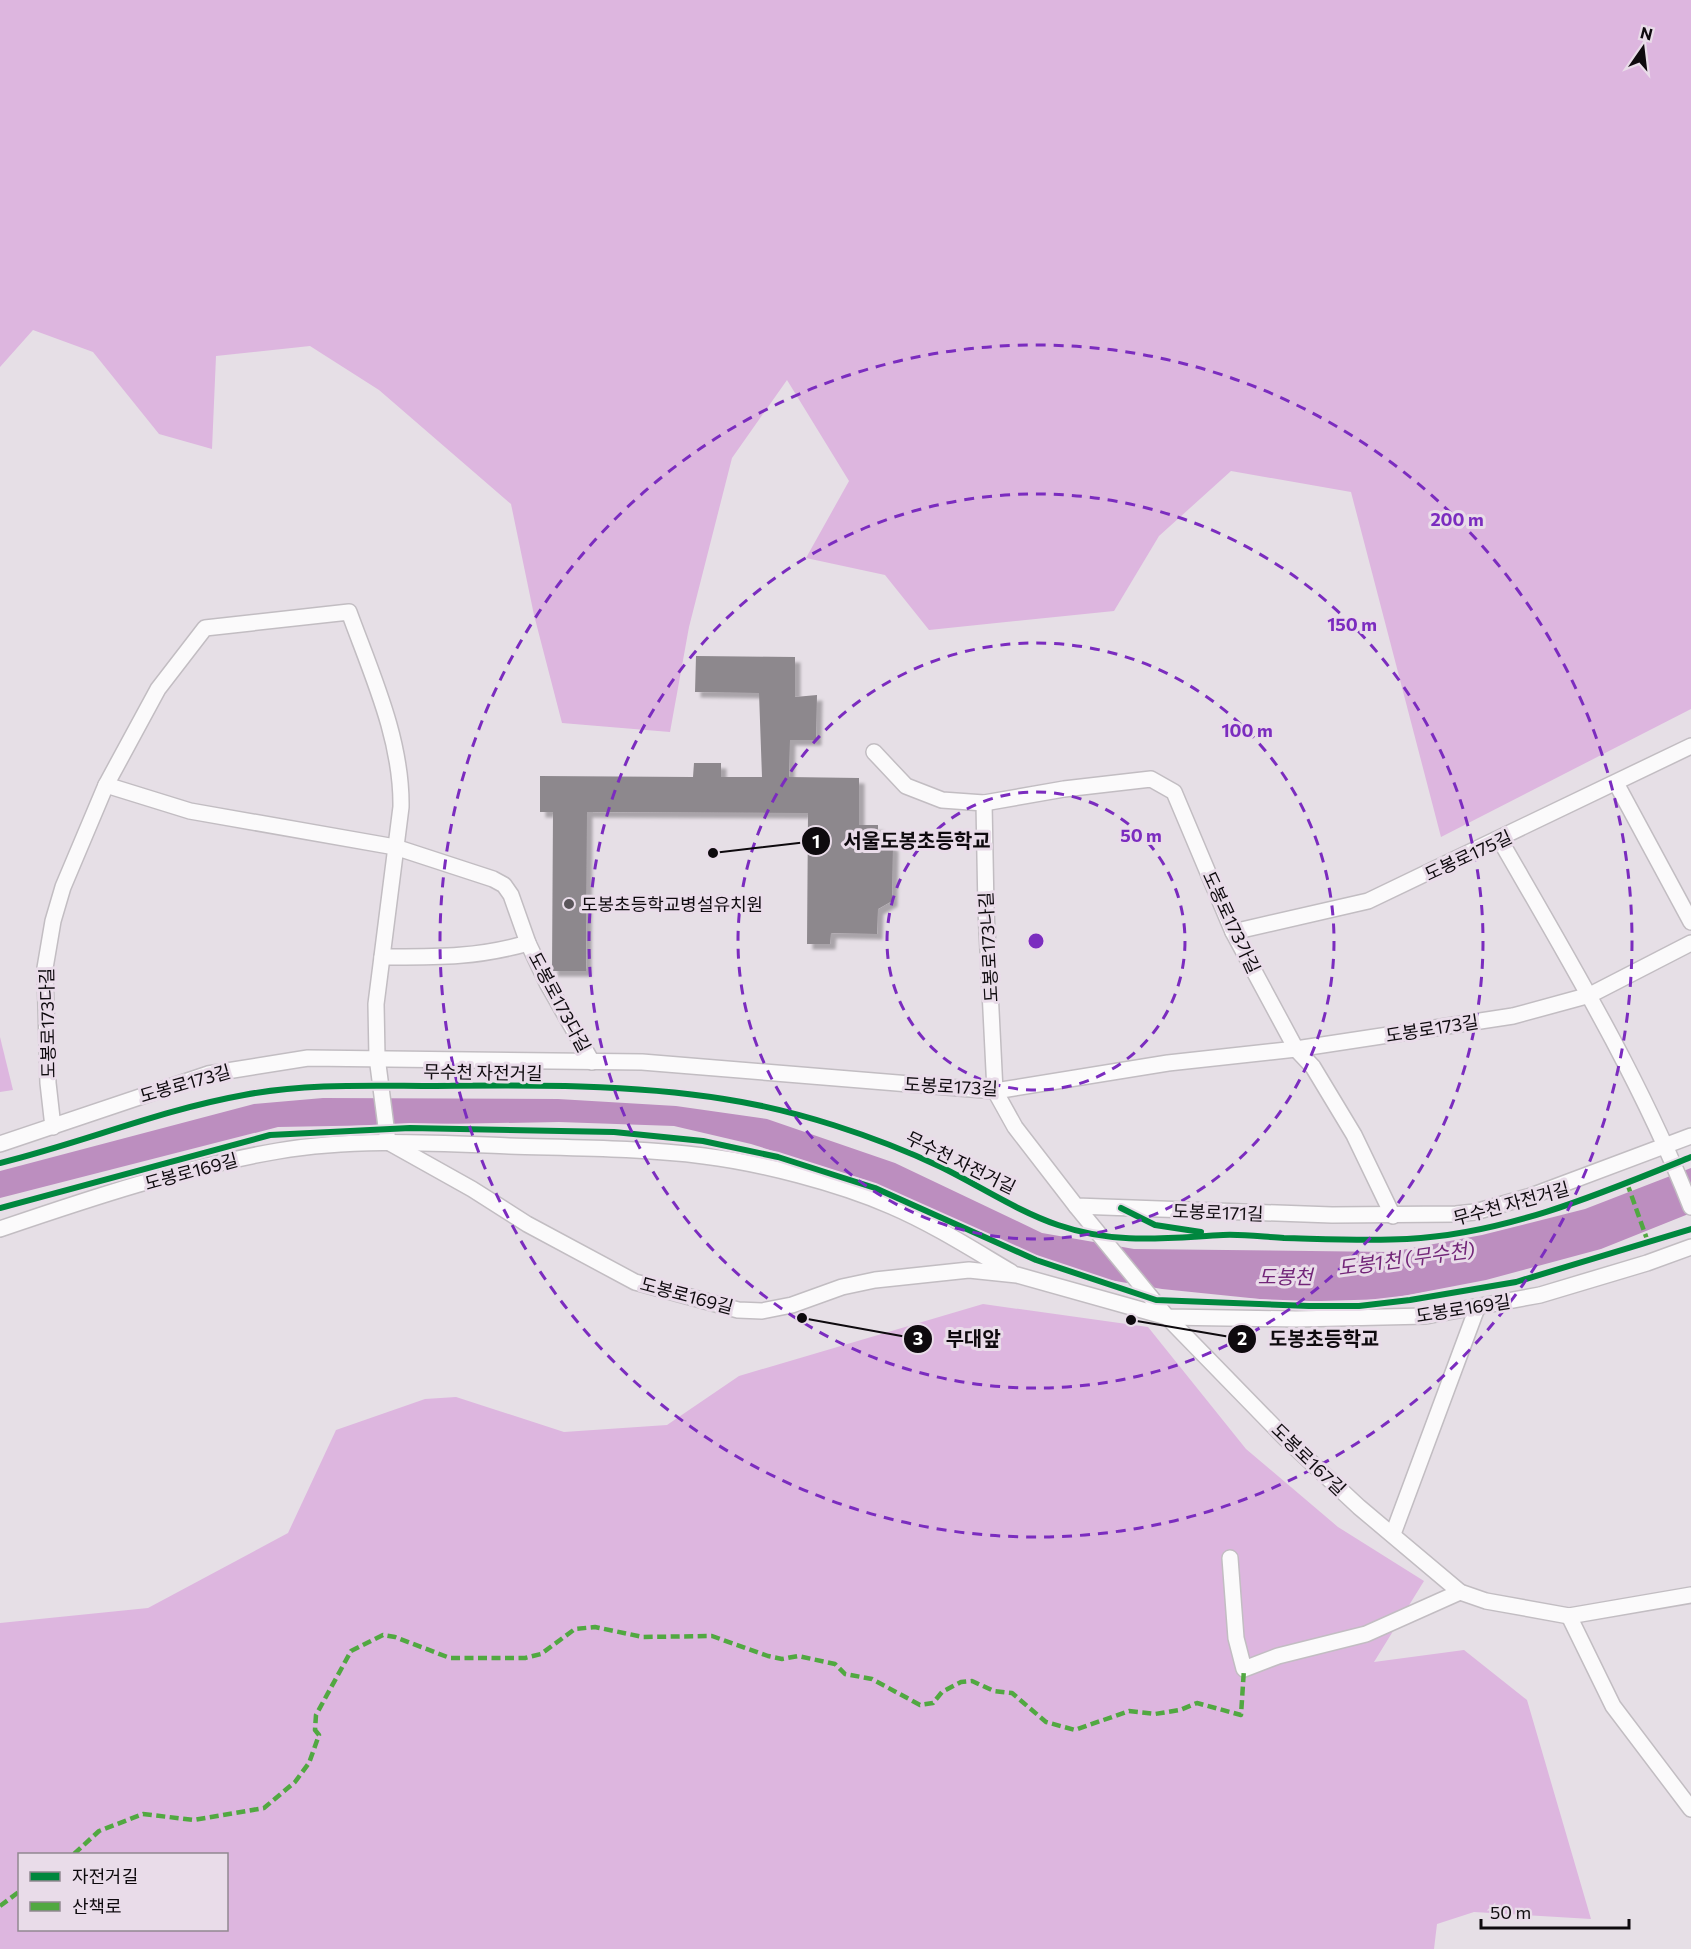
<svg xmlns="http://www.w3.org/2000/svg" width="1691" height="1949" font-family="Commissioner,'Noto Sans KR',sans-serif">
  <defs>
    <filter id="shadow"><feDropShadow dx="5.5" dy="5.5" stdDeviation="1.5" flood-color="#0004"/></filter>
  </defs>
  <rect width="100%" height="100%" fill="#e6dfe6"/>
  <g fill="#ddb6df" fill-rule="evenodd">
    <path d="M 0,0 L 1691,0 L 1691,709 L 1441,837 L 1351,492 L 1231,471 L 1159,536 L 1114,611 L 929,630 L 885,575 L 806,558 L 849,481 L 787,380 L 732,458 L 689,627 L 670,732 L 562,723 L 534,615 L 511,504 L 379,390 L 310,346 L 216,356 L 212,449 L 159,434 L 93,352 L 33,330 L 0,367 Z"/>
    <path d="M 0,1037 L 13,1090 L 0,1092 Z"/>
    <path d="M 983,1304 L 1148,1327 L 1246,1449 L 1338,1527 L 1424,1581 L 1374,1662 L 1464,1650 L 1527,1700 L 1591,1919 L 1474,1912 L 1437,1924 L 1434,1949 L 0,1949 L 0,1623 L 148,1608 L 288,1533 L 336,1430 L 425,1399 L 456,1397 L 564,1432 L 667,1425 L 739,1376 ZM 20,1854 L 226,1854 L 226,1930 L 20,1930 Z"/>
  </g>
  <path fill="#bc8ebf" d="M 323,1098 L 558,1099 L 676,1106 L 767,1119 L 895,1163 L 1042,1233 L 1134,1249 L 1391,1252 L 1482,1235 L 1585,1209 L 1691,1168 L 1691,1213 L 1601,1249 L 1486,1280 L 1387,1299 L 1288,1302 L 1162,1289 L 1098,1278 L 1032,1254 L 865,1180 L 751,1144 L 674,1126 L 559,1122 L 278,1127 L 0,1198 L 0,1171 L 254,1104 Z"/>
  <path fill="#8d888d" filter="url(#shadow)" d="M 696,656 L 795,657 L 795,697 L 817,695 L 816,740 L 790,740 L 789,777 L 859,778 L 859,825 L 878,825 L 878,837 L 893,846 L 892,901 L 878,909 L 877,934 L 831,933 L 830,944 L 807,944 L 808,813 L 587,812 L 586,971 L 552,971 L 553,812 L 540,812 L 540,776 L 693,777 L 694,763 L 721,763 L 721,777 L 762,777 L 759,693 L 695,692 Z"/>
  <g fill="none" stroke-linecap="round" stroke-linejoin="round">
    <g stroke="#c2bdc2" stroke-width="18">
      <g id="minor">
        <path d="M 874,752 L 906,786 L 942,800 L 984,803 L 1064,789 L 1151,779 L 1174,792 L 1233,932 L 1296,1049 L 1313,1067 L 1354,1135 L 1393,1216"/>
        <path d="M 1616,783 L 1691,922"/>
        <path d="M 106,785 L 190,811 L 395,847 L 493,879 L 504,885 L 511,895 L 528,943 L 547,983 L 592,1062"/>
        <path d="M 984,803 L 986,910 L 995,1091 L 1015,1127 L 1076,1206 L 1332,1215 L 1456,1214 L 1475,1212 L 1531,1196 L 1691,1136"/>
        <path d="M 1500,840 C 1569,960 1640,1078 1691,1207"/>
        <path d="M 1233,932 L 1368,901 L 1691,746"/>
        <path d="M 382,957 C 436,957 476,958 528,943"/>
        <path d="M 53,1127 L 48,1083 L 45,968 L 53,921 L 63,887 L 106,785 L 158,689 L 205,628 L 349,612 C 372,675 402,740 401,807 L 376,1004 L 377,1057 L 388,1142"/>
        <path d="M 388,1142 L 472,1189 L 527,1224 L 635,1282 L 738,1310 L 762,1311 L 792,1305 L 842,1287 L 875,1280 L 969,1270 L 1017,1275 L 1167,1317 L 1296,1319 L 1426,1316 L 1540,1295 L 1647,1263 L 1691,1247"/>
        <path d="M 0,1144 L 208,1074 L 308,1058 L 642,1062 L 995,1091 L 1168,1063 L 1296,1049 L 1513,1016 L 1590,995 L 1691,943"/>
        <path d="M 1076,1206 L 1167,1317 L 1286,1439 L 1359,1507 L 1460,1592 L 1486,1601 L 1569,1616 L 1691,1595"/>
        <path d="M 0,1229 C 91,1198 184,1167 278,1151 C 354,1138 433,1143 509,1146 C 574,1148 640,1148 704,1156 C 761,1163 838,1183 891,1206 C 933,1224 972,1249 1011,1272"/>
        <path d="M 1393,1534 L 1477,1308"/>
        <path d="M 1230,1558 L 1236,1638 L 1244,1669 L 1278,1656 L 1366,1634 L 1460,1592"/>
        <path d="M 1569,1616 L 1613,1706 L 1691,1809"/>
      </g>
    </g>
    <use href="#minor" stroke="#fbfafb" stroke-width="15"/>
    <g stroke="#51a841" stroke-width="4.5" stroke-dasharray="9 4.5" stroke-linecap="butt">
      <path d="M 1627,1183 L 1648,1242"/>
      <path d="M 74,1854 L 99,1831 L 143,1814 L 194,1820 L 264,1808 L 295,1782 L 309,1763 L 319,1735 L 315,1730 L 316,1715 L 351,1651 L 383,1635 L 395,1637 L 450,1658 L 525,1658 L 541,1654 L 575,1629 L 595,1627 L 643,1637 L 712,1636 L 768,1656 L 782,1659 L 798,1656 L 835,1664 L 845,1674 L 872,1679 L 920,1705 L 933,1703 L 942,1692 L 961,1682 L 972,1681 L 994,1691 L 1012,1693 L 1046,1722 L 1075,1730 L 1129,1711 L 1155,1714 L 1180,1710 L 1197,1703 L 1241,1715 L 1244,1669"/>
      <path d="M 0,1906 L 20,1891"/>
    </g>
    <g stroke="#e9dce9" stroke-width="10">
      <g id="cycleway">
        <path d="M 0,1163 C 82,1143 160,1110 244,1095 C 307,1083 372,1086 436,1086 C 531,1085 630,1084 724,1099 C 796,1110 875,1136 941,1167 C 980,1186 1017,1211 1058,1225 C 1116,1245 1165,1238 1223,1235 C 1243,1234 1264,1237 1284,1238 C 1325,1239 1366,1241 1407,1239 C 1506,1234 1600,1194 1691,1157"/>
        <path d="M 0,1208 L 270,1135 L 410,1128 L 614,1132 L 703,1141 L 778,1157 L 875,1188 L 1036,1260 L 1156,1300 L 1309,1306 L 1359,1306 L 1410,1300 L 1516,1282 L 1691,1229"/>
        <path d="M 1121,1208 L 1155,1225 L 1201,1232"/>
      </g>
    </g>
    <use href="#cycleway" stroke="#00873e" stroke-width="6"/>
  </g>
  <g fill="none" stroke="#7b2cbf" stroke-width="3" stroke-dasharray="10 8">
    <circle cx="1036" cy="941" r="149"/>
    <circle cx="1036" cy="941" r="298"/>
    <circle cx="1036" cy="941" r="447"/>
    <circle cx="1036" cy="941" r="596"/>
  </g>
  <circle fill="#5a555a" stroke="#e9dce9" stroke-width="2" cx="569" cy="904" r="6"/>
  <g text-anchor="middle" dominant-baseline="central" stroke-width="6" stroke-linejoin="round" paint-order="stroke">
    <g font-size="18" fill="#0e0a0e" stroke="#e9dce9">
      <text transform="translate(1468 855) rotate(-25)">도봉로175길</text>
      <text transform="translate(1232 922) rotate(65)">도봉로173가길</text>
      <text transform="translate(988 947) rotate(-93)">도봉로173나길</text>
      <text transform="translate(560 1002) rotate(62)">도봉로173다길</text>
      <text transform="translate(47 1023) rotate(-91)">도봉로173다길</text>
      <text transform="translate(1432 1028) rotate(-9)">도봉로173길</text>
      <text transform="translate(483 1072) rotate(1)">무수천 자전거길</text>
      <text transform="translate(185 1083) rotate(-16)">도봉로173길</text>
      <text transform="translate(951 1086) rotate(3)">도봉로173길</text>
      <text transform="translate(961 1162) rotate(26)">무수천 자전거길</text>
      <text transform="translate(191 1171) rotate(-15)">도봉로169길</text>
      <text transform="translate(1511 1203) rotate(-15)">무수천 자전거길</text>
      <text transform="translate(1218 1212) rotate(2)">도봉로171길</text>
      <text transform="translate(687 1295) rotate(15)">도봉로169길</text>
      <text transform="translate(1463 1308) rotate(-9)">도봉로169길</text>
      <text transform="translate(1309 1459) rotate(44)">도봉로167길</text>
    </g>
    <g font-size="18" fill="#0e0a0e" stroke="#e9dce9" text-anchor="start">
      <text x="581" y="904">도봉초등학교병설유치원</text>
    </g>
    <g font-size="20" font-style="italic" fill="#722578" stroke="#e9dce9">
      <text transform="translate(1406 1258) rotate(-8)">도봉1천 (무수천)</text>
      <text x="1285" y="1276">도봉천</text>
    </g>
  </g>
  <circle cx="1036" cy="941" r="9" fill="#7b2cbf" stroke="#e9dce9" stroke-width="3"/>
  <g font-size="18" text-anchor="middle" font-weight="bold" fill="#7b2cbf" stroke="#e9dce9" stroke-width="6" stroke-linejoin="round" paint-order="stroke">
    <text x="1457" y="526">200 m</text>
    <text x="1352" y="631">150 m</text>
    <text x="1247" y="737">100 m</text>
    <text x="1141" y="842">50 m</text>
  </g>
  <path fill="none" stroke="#0e0a0e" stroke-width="2" d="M713 853L816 841M1131 1320L1242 1339M802 1318L918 1339"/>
  <g fill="#0e0a0e" stroke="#e9dce9" stroke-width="2">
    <circle cx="713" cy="853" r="6"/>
    <circle cx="1131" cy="1320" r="6"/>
    <circle cx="802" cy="1318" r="6"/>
    <circle cx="816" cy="841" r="15"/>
    <circle cx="1242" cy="1339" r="15"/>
    <circle cx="918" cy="1339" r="15"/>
  </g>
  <g font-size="18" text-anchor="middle" font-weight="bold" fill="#fff">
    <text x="816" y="848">1</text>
    <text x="1242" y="1345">2</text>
    <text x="918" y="1345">3</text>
  </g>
  <g font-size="20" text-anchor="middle" font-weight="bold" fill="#0e0a0e" stroke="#e9dce9" stroke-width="6" stroke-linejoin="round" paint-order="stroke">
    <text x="917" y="848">서울도봉초등학교</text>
    <text x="1324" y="1346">도봉초등학교</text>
    <text x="973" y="1346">부대앞</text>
  </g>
  <rect x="18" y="1853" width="210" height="78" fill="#e9dce9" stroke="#918891" stroke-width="1.5"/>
  <rect x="30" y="1872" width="30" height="9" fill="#00873e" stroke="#918891" stroke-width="1.5"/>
  <text x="72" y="1883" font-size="18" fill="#0e0a0e">자전거길</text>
  <rect x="30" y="1902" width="30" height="9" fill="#51a841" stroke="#918891" stroke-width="1.5"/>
  <text x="72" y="1913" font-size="18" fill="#0e0a0e">산책로</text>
  <g transform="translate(1643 48) rotate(14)" stroke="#e9dce9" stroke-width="4.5" paint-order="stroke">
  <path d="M0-4.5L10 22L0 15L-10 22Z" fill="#0e0a0e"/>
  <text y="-9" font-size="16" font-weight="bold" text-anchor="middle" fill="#0e0a0e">N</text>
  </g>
  <path d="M1481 1919v9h148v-9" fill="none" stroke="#0e0a0e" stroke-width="3"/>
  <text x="1490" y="1919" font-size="18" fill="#0e0a0e" stroke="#e9dce9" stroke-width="4.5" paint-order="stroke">50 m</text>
</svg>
